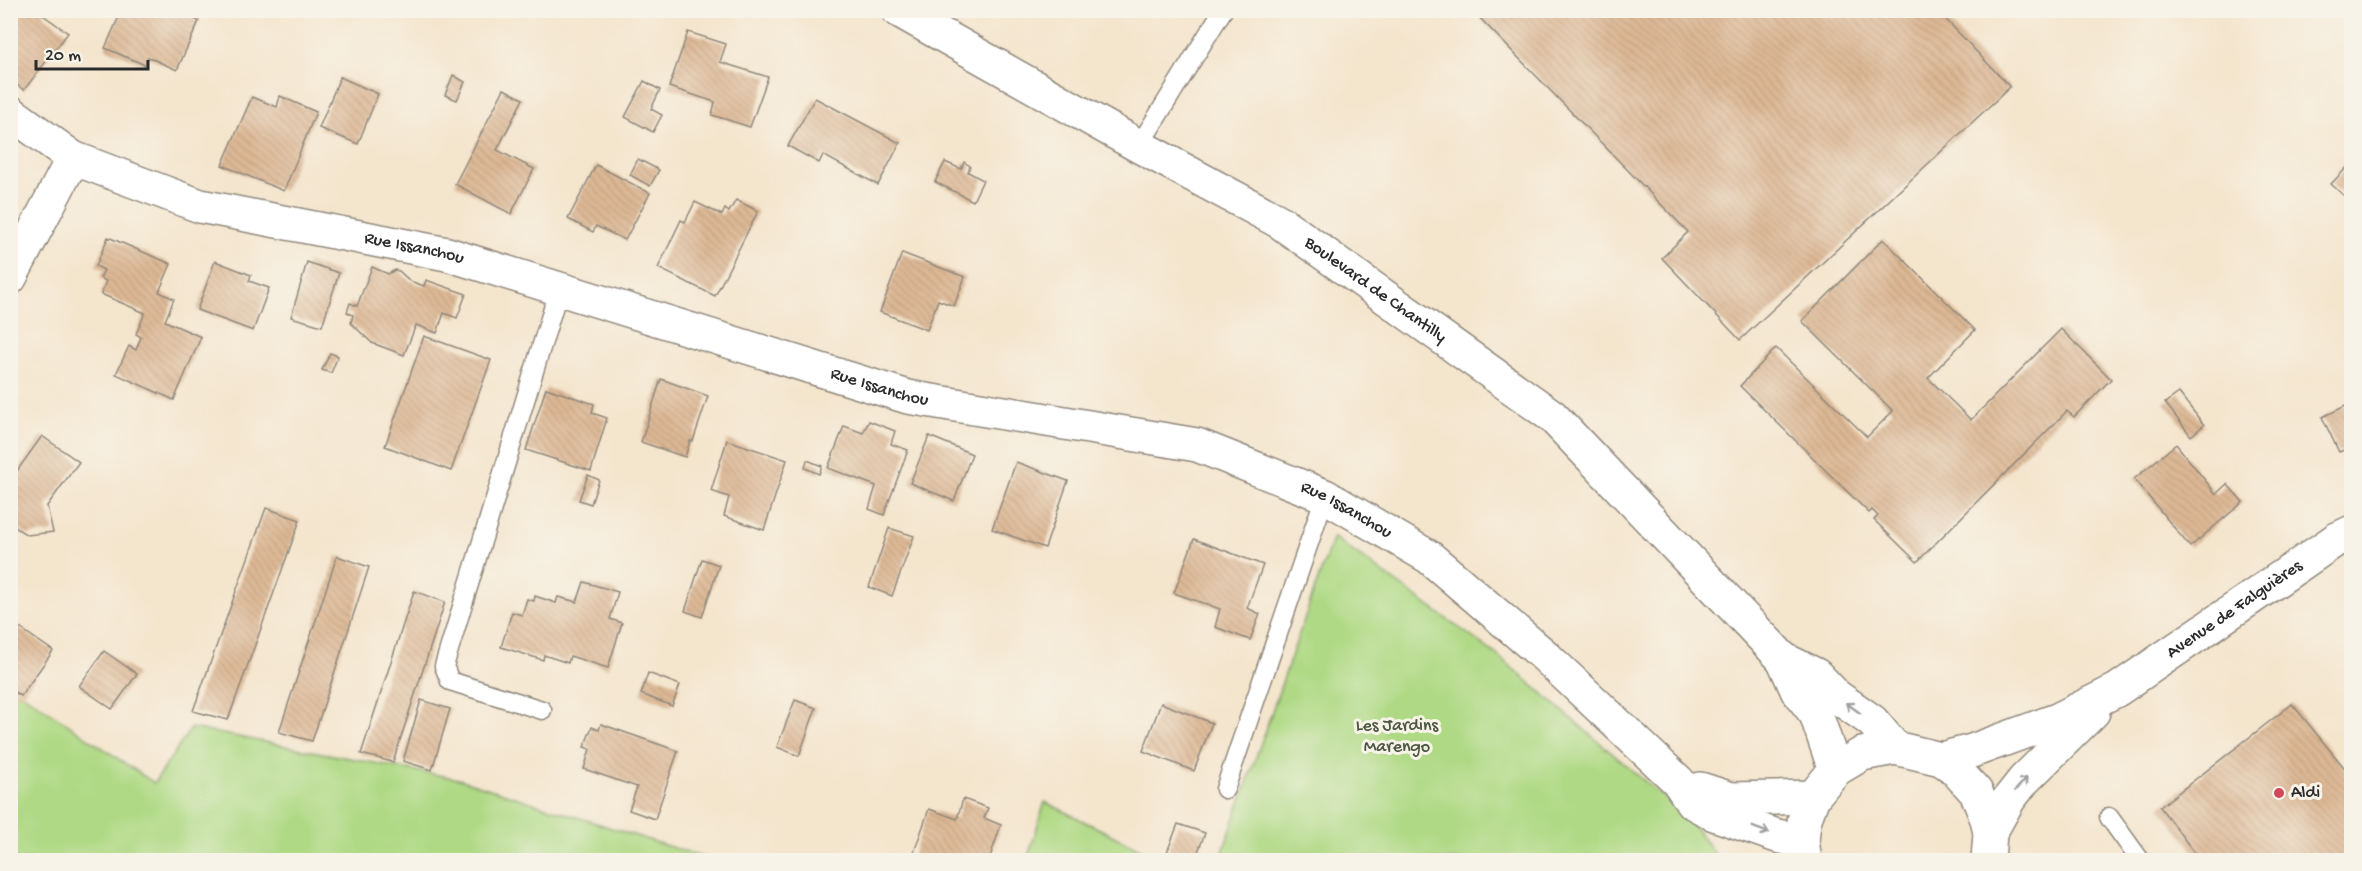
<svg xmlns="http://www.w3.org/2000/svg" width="2362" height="871" font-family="'Gochi Hand',sans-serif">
  <defs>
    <pattern id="building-back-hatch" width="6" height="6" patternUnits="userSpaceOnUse" patternTransform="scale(1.5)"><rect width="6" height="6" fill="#ddb894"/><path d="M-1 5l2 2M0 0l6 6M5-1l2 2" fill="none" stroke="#be9e80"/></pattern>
  </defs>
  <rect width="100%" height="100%" fill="#f7f3e8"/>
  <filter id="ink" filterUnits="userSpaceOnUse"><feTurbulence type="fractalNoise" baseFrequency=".0167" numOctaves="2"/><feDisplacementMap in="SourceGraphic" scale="12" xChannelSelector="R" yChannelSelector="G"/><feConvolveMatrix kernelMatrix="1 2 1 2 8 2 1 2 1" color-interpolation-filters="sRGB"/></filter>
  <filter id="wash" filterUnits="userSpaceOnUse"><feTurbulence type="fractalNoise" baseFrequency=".008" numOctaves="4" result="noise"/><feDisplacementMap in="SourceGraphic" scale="24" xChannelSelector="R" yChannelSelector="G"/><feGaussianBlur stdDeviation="1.35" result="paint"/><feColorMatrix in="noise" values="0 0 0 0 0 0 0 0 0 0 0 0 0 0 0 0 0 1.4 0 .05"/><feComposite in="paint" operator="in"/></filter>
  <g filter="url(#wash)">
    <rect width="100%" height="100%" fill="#f4e5cd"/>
    <g fill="#afd984" stroke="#6d8258" stroke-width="1.5">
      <path d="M 1333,537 L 1497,655 L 1688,818 L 1719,860 L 1220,860 Z"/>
      <path d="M 10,685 L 154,783 L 191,728 L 459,779 L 711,860 L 11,860 Z"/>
      <path d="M 1045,802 L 1162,860 L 1027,860 Z"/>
    </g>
    <g id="blocks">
      <g fill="url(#building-back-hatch)">
        <path d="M 10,10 L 41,10 L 44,13 L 43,15 L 68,33 L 24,90 L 10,80 Z"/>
        <path d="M 122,10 L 175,10 L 199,21 L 177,70 L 148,57 L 145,65 L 105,48 Z"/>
        <path d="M 1472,10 L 1937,10 L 2010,87 L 1740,340 L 1662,258 L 1688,232 Z"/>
        <path d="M 688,32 L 726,44 L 720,62 L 768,77 L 750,127 L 712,115 L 715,102 L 669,87 Z"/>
        <path d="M 453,75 L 465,82 L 457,100 L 445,95 Z"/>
        <path d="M 340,77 L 378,94 L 358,144 L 319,128 Z"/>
        <path d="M 644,81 L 660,90 L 651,109 L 662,115 L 653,132 L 625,117 Z"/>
        <path d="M 504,89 L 523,99 L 497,150 L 534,169 L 511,214 L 455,184 Z"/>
        <path d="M 280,96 L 316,112 L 284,191 L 222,165 L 252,97 L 277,107 Z"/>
        <path d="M 815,98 L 900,143 L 878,185 L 823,155 L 819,163 L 788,146 Z"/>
        <path d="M 638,159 L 659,170 L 650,186 L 630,175 Z"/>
        <path d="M 945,162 L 961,169 L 964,162 L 970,166 L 968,172 L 983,180 L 973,201 L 935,182 Z"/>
        <path d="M 2352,162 L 2352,203 L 2331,184 Z"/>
        <path d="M 596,165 L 650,193 L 625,240 L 596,226 L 593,232 L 568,219 Z"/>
        <path d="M 736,200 L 758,211 L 715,296 L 658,268 L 681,220 L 685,222 L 695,202 L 722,215 L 725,209 L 729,212 Z"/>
        <path d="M 108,237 L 171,264 L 159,292 L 174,299 L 165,321 L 201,337 L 174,400 L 116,374 L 129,346 L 136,350 L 141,337 L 136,334 L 145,313 L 101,294 L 106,281 L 100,278 L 104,270 L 96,266 Z"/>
        <path d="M 1883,239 L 1975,330 L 1928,378 L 1971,420 L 2061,329 L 2111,379 L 2074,417 L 2067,411 L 1917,562 L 1874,520 L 1878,516 L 1872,510 L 1869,513 L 1740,386 L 1776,348 L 1867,437 L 1893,411 L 1802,321 Z"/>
        <path d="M 902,253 L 965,277 L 954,306 L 938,300 L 927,330 L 880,312 Z"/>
        <path d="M 215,261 L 251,275 L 249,281 L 269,288 L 253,331 L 197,310 Z"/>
        <path d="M 307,262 L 339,273 L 322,326 L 291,317 Z"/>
        <path d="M 372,267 L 388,274 L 395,270 L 399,271 L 410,281 L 424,286 L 426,280 L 466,294 L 457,318 L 444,313 L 437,333 L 416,325 L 404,355 L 372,343 L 351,323 L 353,315 L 347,312 L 350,303 L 357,306 Z"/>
        <path d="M 424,336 L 491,360 L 451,471 L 385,446 Z"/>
        <path d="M 330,353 L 338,356 L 331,373 L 322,370 Z"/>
        <path d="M 661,379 L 708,396 L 693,441 L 690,441 L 685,457 L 641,442 Z"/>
        <path d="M 546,388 L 594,404 L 592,413 L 607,418 L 591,471 L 526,450 Z"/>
        <path d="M 2179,393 L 2204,425 L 2191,436 L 2165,403 Z"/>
        <path d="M 2352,403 L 2352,447 L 2339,452 L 2322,417 Z"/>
        <path d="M 869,421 L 895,431 L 891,444 L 908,450 L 884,515 L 869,509 L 876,486 L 828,468 L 844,426 L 863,433 Z"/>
        <path d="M 42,436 L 79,462 L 47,506 L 53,532 L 27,535 L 10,524 L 10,475 L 14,475 Z"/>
        <path d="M 929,436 L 972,454 L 954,501 L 910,483 Z"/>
        <path d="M 727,440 L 787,460 L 764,530 L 724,516 L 729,497 L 711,491 Z"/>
        <path d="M 2176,444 L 2216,494 L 2227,484 L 2243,502 L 2190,547 L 2134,479 Z"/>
        <path d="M 807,460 L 822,466 L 819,474 L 805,468 Z"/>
        <path d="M 1016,462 L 1068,481 L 1045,548 L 992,529 Z"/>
        <path d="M 588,475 L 599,480 L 591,504 L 579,500 Z"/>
        <path d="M 266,508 L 300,520 L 228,720 L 193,711 Z"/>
        <path d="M 889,528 L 914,536 L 892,596 L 869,587 Z"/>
        <path d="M 1194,539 L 1263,565 L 1247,608 L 1260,614 L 1250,640 L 1215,627 L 1220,609 L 1174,593 Z"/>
        <path d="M 337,556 L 369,567 L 312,741 L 279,732 Z"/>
        <path d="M 702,559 L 719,565 L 702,617 L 685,611 Z"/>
        <path d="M 584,582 L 618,592 L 610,619 L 622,623 L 608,668 L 570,656 L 568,663 L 544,655 L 543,660 L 501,647 L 512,612 L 522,615 L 527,599 L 534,601 L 535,596 L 556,603 L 558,597 L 577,602 Z"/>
        <path d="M 414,591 L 445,602 L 393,762 L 361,754 Z"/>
        <path d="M 10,621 L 53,651 L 21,696 L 10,689 Z"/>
        <path d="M 104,651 L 137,674 L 112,709 L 79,686 Z"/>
        <path d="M 648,673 L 680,685 L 672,706 L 641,694 Z"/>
        <path d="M 421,700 L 450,709 L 432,770 L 403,761 Z"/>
        <path d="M 795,700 L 816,708 L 799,756 L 777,747 Z"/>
        <path d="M 1161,703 L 1212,723 L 1194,771 L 1143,751 Z"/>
        <path d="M 2292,704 L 2352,777 L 2352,860 L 2200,860 L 2160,807 Z"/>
        <path d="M 601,724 L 678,751 L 655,819 L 629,810 L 637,787 L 584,769 L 590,749 L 584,747 L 592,727 L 599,730 Z"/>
        <path d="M 963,799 L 988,808 L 984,818 L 1001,825 L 989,860 L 927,860 L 913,855 L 929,809 L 957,819 Z"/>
        <path d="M 1178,824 L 1205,833 L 1195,860 L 1164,860 Z"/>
      </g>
    </g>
  </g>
  <g filter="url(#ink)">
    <use href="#blocks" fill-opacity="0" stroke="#90887c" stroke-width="1.5"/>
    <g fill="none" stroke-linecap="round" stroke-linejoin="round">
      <g stroke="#90887c" stroke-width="21">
        <g id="service">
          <path d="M 1139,146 L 1223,10"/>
          <path d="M 542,710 L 450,681 L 444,666 L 559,289"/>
          <path d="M 1225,789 L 1325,496"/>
          <path d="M 2109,817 L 2140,860"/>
        </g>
      </g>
      <g stroke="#90887c" stroke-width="36">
        <g id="minor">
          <path id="s1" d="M 10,112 L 73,158 L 200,206 L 447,254 L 908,397 L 1197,445 L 1325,496 L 1429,557 L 1545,656 L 1678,781 L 1692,802 L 1714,814 L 1777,836 L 1802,841"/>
          <path d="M 10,278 L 73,158"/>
          <path d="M 1700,789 L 1731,799 L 1813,797"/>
        </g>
      </g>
      <g stroke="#90887c" stroke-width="36">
        <g id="tertiary">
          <path id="s2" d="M 898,10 L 1139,146 L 1280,222 L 1552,416 L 1783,659 L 1797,690 L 1816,714 L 1835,770"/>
          <path d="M 1783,659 L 1816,675 L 1836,696 L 1872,721 L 1895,748"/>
          <path id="s3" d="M 1941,759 L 1972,751 L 2057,720 L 2117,690 L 2337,539 L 2352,532"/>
          <path d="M 1990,833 L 2009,799 L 2024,780 L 2093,712"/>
          <path d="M 1805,860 L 1802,841 L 1804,821 L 1813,797 L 1835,770 L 1862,754 L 1895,748 L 1941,759 L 1953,767 L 1976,792 L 1987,819 L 1990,833 L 1988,860"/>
        </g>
      </g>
      <use href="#service" stroke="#fff" stroke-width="18"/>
      <use href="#minor" stroke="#fff" stroke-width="33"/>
      <use href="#tertiary" stroke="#fff" stroke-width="33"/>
    </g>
    <defs><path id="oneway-shaft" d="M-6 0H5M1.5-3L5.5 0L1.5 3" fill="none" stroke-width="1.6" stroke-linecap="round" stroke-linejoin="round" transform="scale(1.5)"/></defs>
    <g stroke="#a0a0a0">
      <use href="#oneway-shaft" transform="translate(1853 708) rotate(-144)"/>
      <use href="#oneway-shaft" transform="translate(2021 784) rotate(-48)"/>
      <use href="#oneway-shaft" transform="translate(1761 830) rotate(21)"/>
    </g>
  </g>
  <circle fill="#d1495b" stroke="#f7f3e8" stroke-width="2" cx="2279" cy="793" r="6"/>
  <g text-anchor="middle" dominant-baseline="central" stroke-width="6" stroke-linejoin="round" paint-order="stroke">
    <g font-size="18" fill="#2b2b2b" stroke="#f7f3e8">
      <text stroke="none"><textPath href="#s1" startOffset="432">Rue Issanchou</textPath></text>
      <text stroke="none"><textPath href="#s2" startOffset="554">Boulevard de Chantilly</textPath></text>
      <text stroke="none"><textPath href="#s1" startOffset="918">Rue Issanchou</textPath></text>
      <text stroke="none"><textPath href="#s1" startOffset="1404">Rue Issanchou</textPath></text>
      <text stroke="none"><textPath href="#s3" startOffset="332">Avenue de Falguières</textPath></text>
    </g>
    <g font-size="18" fill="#4c5641" stroke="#f7f3e8">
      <text x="1397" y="726">Les Jardins<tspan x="1397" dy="21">Marengo</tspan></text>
    </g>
    <g font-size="18" fill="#2b2b2b" stroke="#f7f3e8" text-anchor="start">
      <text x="2291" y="793">Aldi</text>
    </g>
  </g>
  <rect width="2362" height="871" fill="none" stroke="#f7f3e8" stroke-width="36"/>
  <path d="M36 60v9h112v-9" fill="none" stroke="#2b2b2b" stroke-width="3"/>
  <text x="45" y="60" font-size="18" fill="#2b2b2b" stroke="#f7f3e8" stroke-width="4.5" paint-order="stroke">20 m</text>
</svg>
